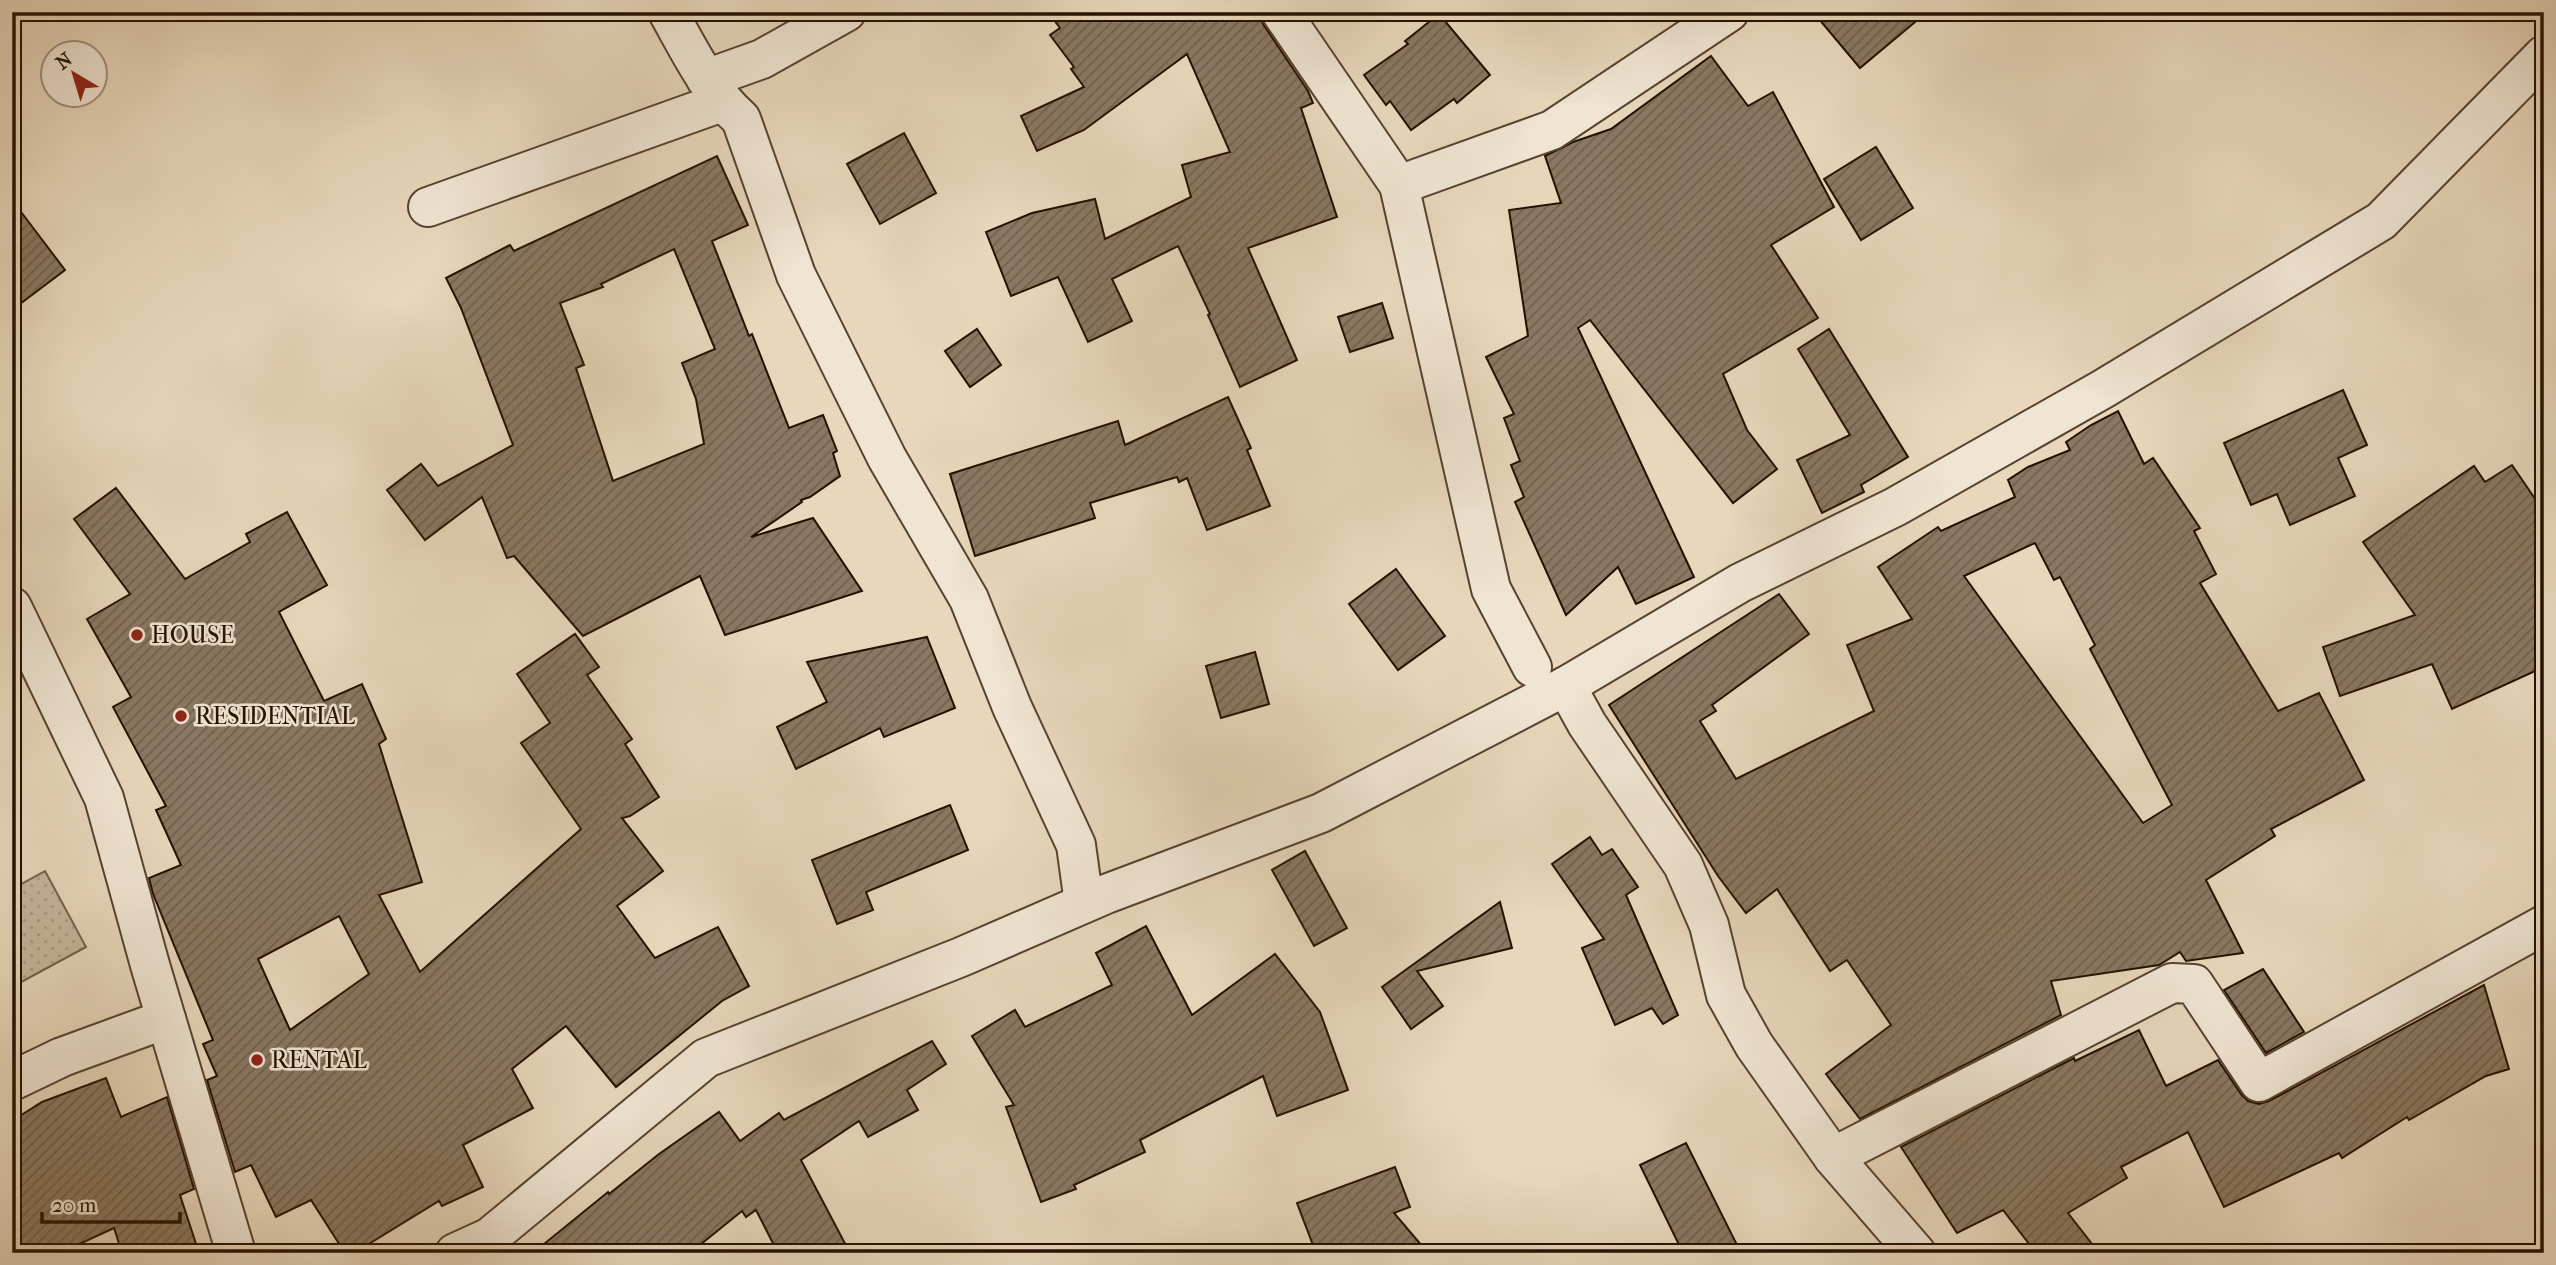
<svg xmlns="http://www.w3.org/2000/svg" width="2556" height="1265" font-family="'IM FELL French Canon',serif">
  <defs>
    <pattern id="green-dots" width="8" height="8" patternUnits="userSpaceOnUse" patternTransform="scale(1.75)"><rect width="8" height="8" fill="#c7b59c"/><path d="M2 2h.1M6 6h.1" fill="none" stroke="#ab9b85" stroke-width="1.8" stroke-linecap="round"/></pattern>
    <pattern id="building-hatch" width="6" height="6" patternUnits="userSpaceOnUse" patternTransform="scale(1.75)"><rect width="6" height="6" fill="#8a7862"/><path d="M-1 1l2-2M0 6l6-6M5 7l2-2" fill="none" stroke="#71614e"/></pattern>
  </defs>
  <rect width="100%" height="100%" fill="#e8d7bc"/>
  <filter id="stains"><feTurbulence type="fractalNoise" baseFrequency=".00286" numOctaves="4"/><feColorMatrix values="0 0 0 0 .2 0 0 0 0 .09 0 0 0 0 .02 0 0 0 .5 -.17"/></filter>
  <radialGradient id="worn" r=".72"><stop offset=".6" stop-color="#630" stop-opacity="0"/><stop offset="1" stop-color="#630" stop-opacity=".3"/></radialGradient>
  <path fill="url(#green-dots)" stroke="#76634e" stroke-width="2" d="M 45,871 L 86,947 L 12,987 L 12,889 Z"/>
  <g fill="url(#building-hatch)" stroke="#251100" stroke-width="2" fill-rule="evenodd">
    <path d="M 1048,12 L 1259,12 L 1263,24 L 1308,91 L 1313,103 L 1301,108 L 1337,217 L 1248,248 L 1297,360 L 1240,387 L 1208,315 L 1210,314 L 1178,246 L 1112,279 L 1132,321 L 1088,342 L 1058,277 L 1011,296 L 986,232 L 1032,213 L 1095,199 L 1105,239 L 1191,197 L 1182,165 L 1230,152 L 1187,54 L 1084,130 L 1037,151 L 1021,116 L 1084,87 L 1071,69 L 1074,67 L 1050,35 L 1060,28 Z"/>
    <path d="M 1813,12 L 1927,12 L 1860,68 Z"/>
    <path d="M 1439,14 L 1490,75 L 1457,103 L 1454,99 L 1411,130 L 1390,101 L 1386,105 L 1364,75 L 1408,44 L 1405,41 Z"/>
    <path d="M 1711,56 L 1748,106 L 1773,92 L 1834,207 L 1771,245 L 1818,318 L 1723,374 L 1747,430 L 1777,469 L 1733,503 L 1590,320 L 1578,328 L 1694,577 L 1636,604 L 1618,567 L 1566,615 L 1515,502 L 1524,497 L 1511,465 L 1520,461 L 1504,418 L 1514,414 L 1486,357 L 1528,336 L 1509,210 L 1561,203 L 1545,156 L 1573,142 L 1611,129 Z"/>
    <path d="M 904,133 L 936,193 L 880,224 L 847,164 Z"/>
    <path d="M 1876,147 L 1913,208 L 1861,240 L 1824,179 Z"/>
    <path d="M 717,156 L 748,225 L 712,241 L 749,336 L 752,334 L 789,428 L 823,415 L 837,451 L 833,453 L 840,476 L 810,497 L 801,500 L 802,502 L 751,537 L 813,518 L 862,591 L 725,635 L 700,576 L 583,636 L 514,556 L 507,558 L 482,497 L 425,540 L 387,490 L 421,464 L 438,486 L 513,445 L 461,308 L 446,278 L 510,245 L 514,251 ZM 674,249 L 715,349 L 682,363 L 696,399 L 704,444 L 613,481 L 576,368 L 584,365 L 560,303 L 603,287 L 601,284 Z"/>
    <path d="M 12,200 L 65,270 L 12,310 Z"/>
    <path d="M 1382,303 L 1393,338 L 1350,352 L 1338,317 Z"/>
    <path d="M 977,329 L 1001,365 L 970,387 L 945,351 Z"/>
    <path d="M 1829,329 L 1908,457 L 1861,485 L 1864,492 L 1822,513 L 1797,460 L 1850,435 L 1798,349 Z"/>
    <path d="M 2343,390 L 2367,445 L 2338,458 L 2355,496 L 2290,525 L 2277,494 L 2251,505 L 2224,443 Z"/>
    <path d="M 1228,397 L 1251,448 L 1247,450 L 1270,506 L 1207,530 L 1187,478 L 1179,482 L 1177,477 L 1090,503 L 1095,518 L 975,556 L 950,474 L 1118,421 L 1125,445 Z"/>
    <path d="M 2118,411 L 2144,464 L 2153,458 L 2200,528 L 2194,531 L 2216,574 L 2200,583 L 2278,711 L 2319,693 L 2364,780 L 2271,829 L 2275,836 L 2206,880 L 2243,953 L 2186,961 L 2180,952 L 2159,965 L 2051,981 L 2061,1015 L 1860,1119 L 1826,1074 L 1891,1025 L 1847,960 L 1830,971 L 1777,889 L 1746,913 L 1718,876 L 1609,705 L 1779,594 L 1809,634 L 1712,705 L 1716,711 L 1700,721 L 1736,779 L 1874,711 L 1847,645 L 1912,619 L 1878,567 L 1938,527 L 1941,531 L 2015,497 L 2008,480 L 2028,467 L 2070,450 L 2066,442 L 2091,425 ZM 2035,543 L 2054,580 L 2060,577 L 2095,645 L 2090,649 L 2172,805 L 2143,823 L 1964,576 Z"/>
    <path d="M 2512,465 L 2544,512 L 2544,667 L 2452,709 L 2432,664 L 2340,696 L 2323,647 L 2415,615 L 2363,542 L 2474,466 L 2485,482 Z"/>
    <path d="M 116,488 L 185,579 L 250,542 L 246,534 L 287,512 L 327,585 L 279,612 L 324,701 L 362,684 L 386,739 L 379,744 L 422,882 L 379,895 L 420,972 L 581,829 L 521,743 L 550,723 L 517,674 L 575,634 L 599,667 L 587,675 L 632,739 L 625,744 L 659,797 L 630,816 L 622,818 L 663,871 L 617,906 L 655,958 L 718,927 L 749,986 L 722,1001 L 616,1087 L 566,1026 L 512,1069 L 533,1108 L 463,1145 L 483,1187 L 442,1206 L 439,1201 L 354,1253 L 345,1253 L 311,1200 L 276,1217 L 251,1165 L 235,1172 L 207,1080 L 217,1076 L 203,1044 L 213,1040 L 153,894 L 149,878 L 181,865 L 156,810 L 166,806 L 113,707 L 131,697 L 87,619 L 130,594 L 74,519 ZM 339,916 L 369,974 L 290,1030 L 258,959 Z"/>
    <path d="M 1396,569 L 1445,636 L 1398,670 L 1349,604 Z"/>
    <path d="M 927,637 L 955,708 L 884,737 L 880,728 L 796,769 L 777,727 L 827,702 L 807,662 Z"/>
    <path d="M 1255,652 L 1269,704 L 1221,718 L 1206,666 Z"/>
    <path d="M 950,805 L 968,850 L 866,892 L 873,910 L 837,924 L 812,860 Z"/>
    <path d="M 1590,837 L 1602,855 L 1612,849 L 1638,887 L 1626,895 L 1678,1015 L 1663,1024 L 1652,1008 L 1615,1025 L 1582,948 L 1604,939 L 1552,864 Z"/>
    <path d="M 1305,851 L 1347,928 L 1314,946 L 1272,870 Z"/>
    <path d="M 1500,902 L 1512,948 L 1417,971 L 1443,1006 L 1411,1029 L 1382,987 Z"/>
    <path d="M 1146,926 L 1192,1015 L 1275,954 L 1320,1012 L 1348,1090 L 1277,1116 L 1263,1076 L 1140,1140 L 1145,1152 L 1074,1185 L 1076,1189 L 1041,1202 L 1006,1107 L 1014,1105 L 972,1036 L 1015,1010 L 1025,1027 L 1112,985 L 1096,953 Z"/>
    <path d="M 2263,969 L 2304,1032 L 2266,1053 L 2224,990 Z"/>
    <path d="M 2484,985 L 2509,1069 L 2486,1076 L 2409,1120 L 2407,1117 L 2342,1158 L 2339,1153 L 2224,1207 L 2188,1132 L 2121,1167 L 2127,1178 L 2068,1213 L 2099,1253 L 2036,1253 L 2003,1210 L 1957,1233 L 1901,1147 L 2074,1058 L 2075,1061 L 2139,1030 L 2166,1086 L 2218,1060 L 2241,1094 L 2248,1101 L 2259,1104 L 2269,1101 Z"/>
    <path d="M 932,1041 L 946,1064 L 907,1090 L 918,1110 L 868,1137 L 859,1121 L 801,1160 L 850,1253 L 778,1253 L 756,1210 L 746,1217 L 742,1211 L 690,1253 L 533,1253 L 608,1192 L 609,1194 L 659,1154 L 719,1112 L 740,1141 L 779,1113 L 784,1120 Z"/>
    <path d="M 106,1078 L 121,1117 L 167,1097 L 194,1189 L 180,1195 L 199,1253 L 122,1253 L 114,1228 L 60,1253 L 12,1253 L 12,1121 L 42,1102 Z"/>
    <path d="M 1686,1143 L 1741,1253 L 1683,1253 L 1640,1165 Z"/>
    <path d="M 1395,1167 L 1410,1207 L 1394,1213 L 1428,1253 L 1316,1253 L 1297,1203 Z"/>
  </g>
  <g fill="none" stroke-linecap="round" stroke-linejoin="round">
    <g stroke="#56422f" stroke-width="42">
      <g id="minor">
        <path d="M 668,12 C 689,50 708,90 741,119 L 796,275 L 887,458 L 969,599 L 1012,707 L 1076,845 L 1084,903"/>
        <path d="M 1281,12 L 1399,185 L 1491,589 L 1532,667"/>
        <path d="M 706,79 L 762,59 L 846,12"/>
        <path d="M 1399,185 L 1552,130 L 1729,12"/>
        <path d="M 428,207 L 722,102"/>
        <path d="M 12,607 L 104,798 L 150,965 L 236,1253"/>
        <path d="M 1566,686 L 1587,724 L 1683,865 L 1709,925 L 1726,995 L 1754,1045 L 1833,1157 L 1916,1253"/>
        <path d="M 12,1081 L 62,1057 L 166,1019"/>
        <path d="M 1833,1157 L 2172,983 L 2194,984 L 2259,1082 L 2544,925"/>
        <path d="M 455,1253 L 490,1237 L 706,1058 L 961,957 L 1106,894 L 1321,813 L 1566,686 L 1740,583 L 1895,507 L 2103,389 L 2381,221 L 2544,55"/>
      </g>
    </g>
    <use href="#minor" stroke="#f0e5d3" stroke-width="38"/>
  </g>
  <g fill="#8f2418" stroke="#f0e5d3" stroke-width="2.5">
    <circle cx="137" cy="635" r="7"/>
    <circle cx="181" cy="716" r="7"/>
    <circle cx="257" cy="1060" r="7"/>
  </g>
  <g text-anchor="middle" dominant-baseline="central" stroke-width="5" stroke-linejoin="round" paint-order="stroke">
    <g font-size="24" fill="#251100" stroke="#f0e5d3" text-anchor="start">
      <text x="151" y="635">HOUSE</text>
      <text x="195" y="716">RESIDENTIAL</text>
      <text x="271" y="1060">RENTAL</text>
    </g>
  </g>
  <rect width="2556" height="1265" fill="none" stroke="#e8d7bc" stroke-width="42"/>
  <rect x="14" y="14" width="2528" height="1237" fill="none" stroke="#251100" stroke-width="3.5"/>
  <rect x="21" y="21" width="2514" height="1223" fill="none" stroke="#251100" stroke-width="2"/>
  <g transform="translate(74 74) rotate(322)"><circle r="33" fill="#f0e5d3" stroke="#9f907f" stroke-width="2"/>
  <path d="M0-5L12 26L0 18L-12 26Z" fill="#8f2418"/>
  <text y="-10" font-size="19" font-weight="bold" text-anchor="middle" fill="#251100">N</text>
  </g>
  <path d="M42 1212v10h138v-10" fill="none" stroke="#251100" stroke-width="3.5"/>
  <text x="52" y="1212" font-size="21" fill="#251100" stroke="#f0e5d3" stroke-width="5" paint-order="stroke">20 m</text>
  <rect width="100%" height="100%" filter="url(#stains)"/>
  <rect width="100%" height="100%" fill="url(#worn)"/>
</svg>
